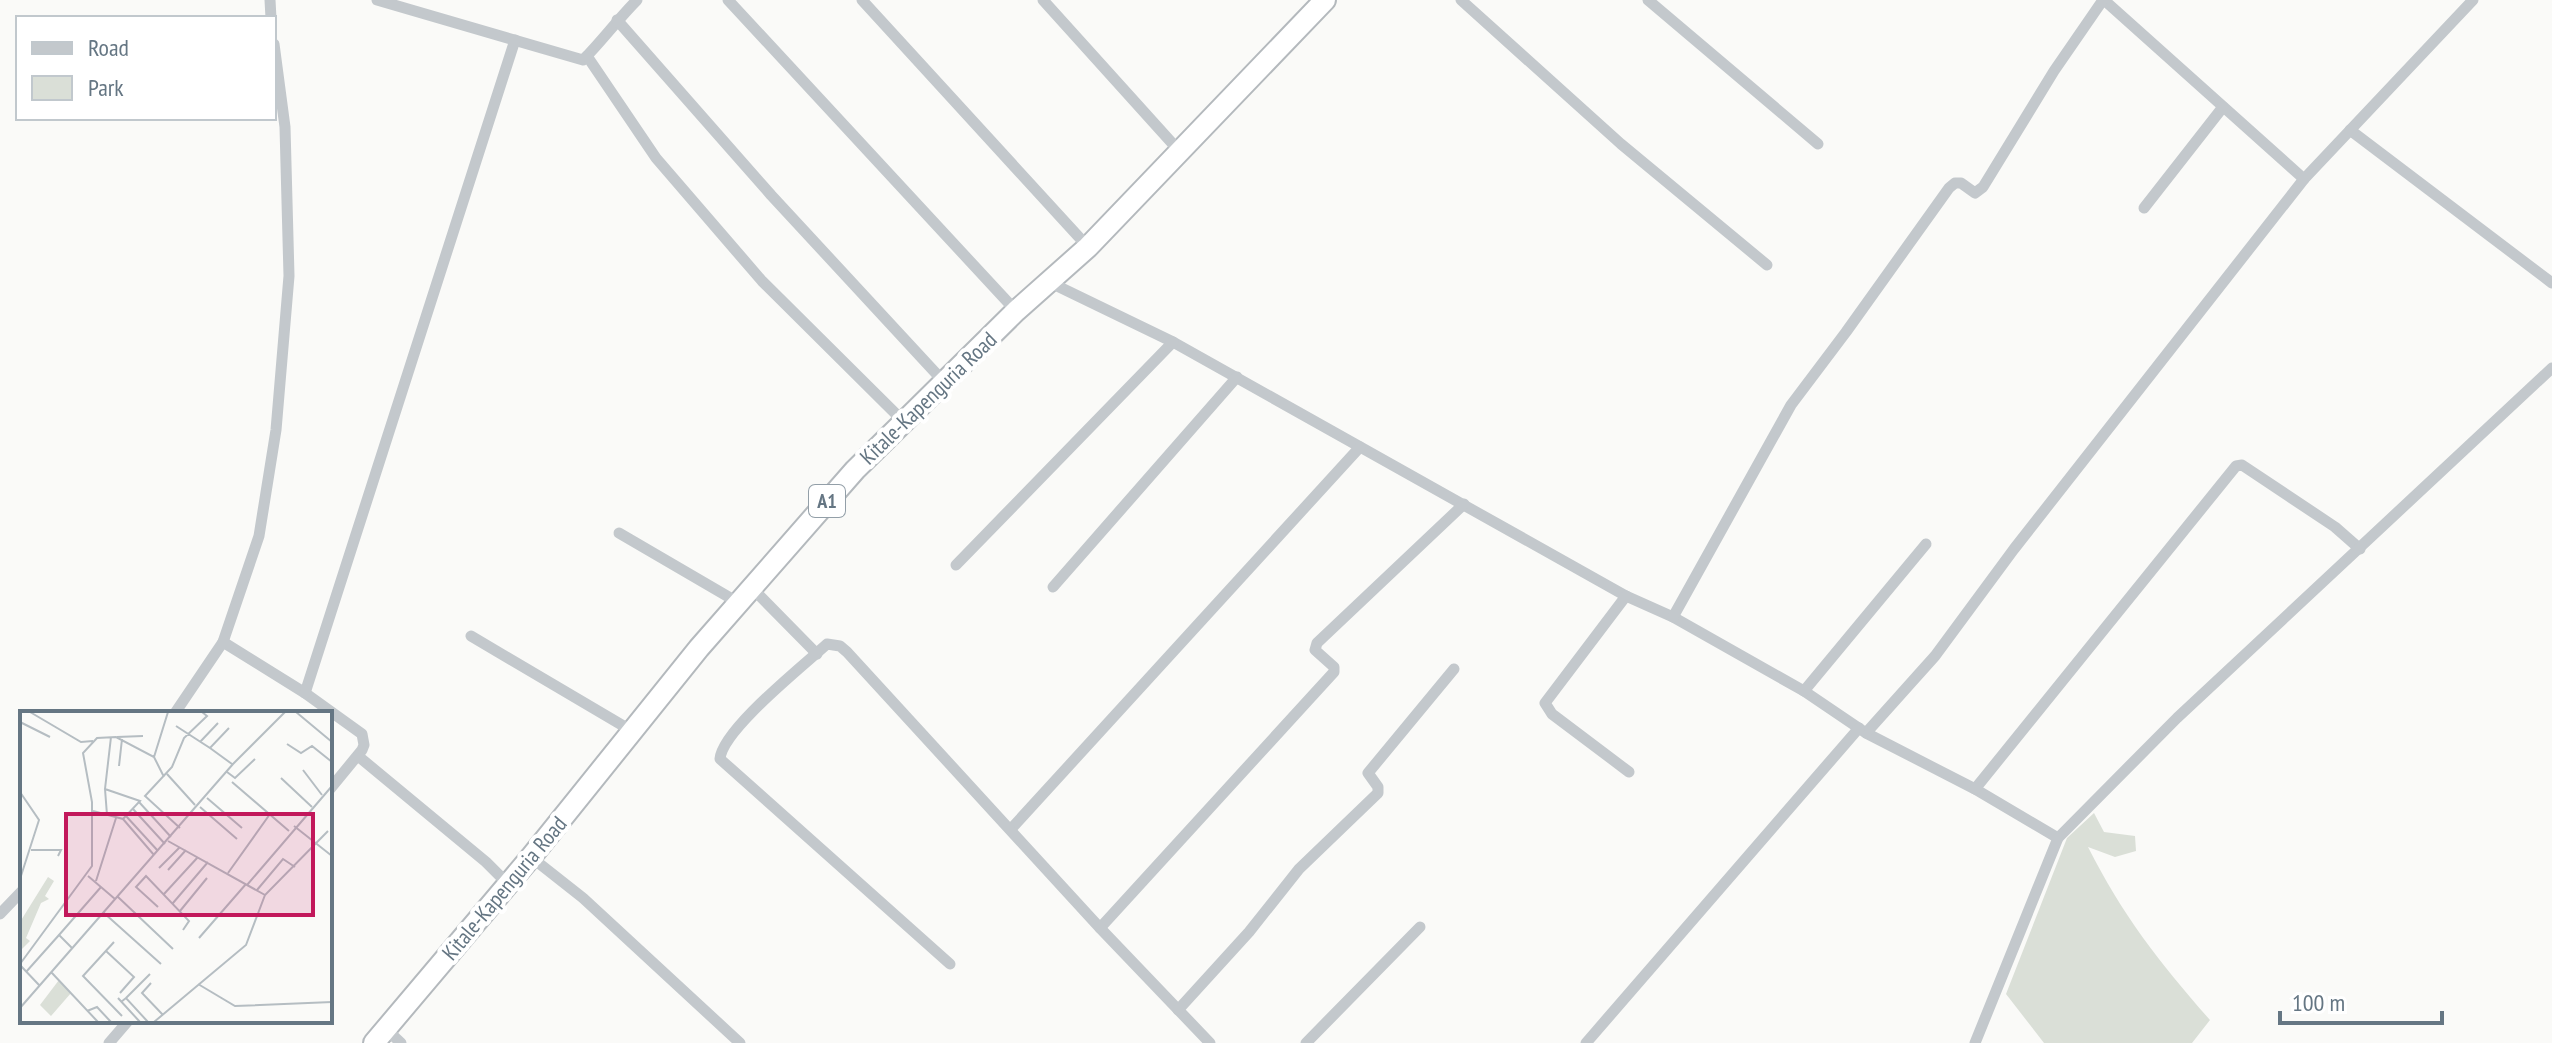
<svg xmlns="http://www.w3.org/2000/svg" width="2552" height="1043" font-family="'PT Sans Narrow',sans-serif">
  <rect width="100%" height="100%" fill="#fafaf8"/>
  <path fill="#dadfd7" d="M 2094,813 L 2104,832 L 2135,836 L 2136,851 L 2115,857 L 2088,847 C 2123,916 2159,962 2210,1020 L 2192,1043 L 2044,1043 L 2006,994 L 2067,838 Z"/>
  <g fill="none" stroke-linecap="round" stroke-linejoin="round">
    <g stroke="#b4b9bd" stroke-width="24">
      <path id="highway" d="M 374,1043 L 531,857 L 699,648 L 855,470 L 1016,311 L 1088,247 L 1325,0"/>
    </g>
    <g stroke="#c3c8cc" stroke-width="11">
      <path d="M 270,0 L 271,18"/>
      <path d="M 377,0 L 583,60 C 602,41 618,19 637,0"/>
      <path d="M 728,0 L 1016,311"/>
      <path d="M 862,0 L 1088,247"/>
      <path d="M 1043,0 L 1181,153"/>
      <path d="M 1461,0 L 1621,144 L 1767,265"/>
      <path d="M 1648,0 L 1818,144"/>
      <path d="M 2104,0 L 2304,179"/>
      <path d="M 617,20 L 771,195 L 944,382"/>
      <path d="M 587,56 L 656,158 L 762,281 L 904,422"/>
      <path d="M 2350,130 L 2552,283"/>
      <path d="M 2144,208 L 2223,107"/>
      <path d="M 1049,282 L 1173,342 L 1626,596 L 1673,617 L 1804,691 L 1866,733 L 1975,789 L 2058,838"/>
      <path d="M 619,533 L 739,603"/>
      <path d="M 956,565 L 1173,342"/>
      <path d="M 1053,587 L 1237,377"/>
      <path d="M 752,588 L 817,654"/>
      <path d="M 1626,596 L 1545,703 L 1552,714 L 1629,772"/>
      <path d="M 1673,617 L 1791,405 L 1846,332 L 1949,188 L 1955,183 L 1961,183 L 1975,193 L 1983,187 L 2054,71 L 2103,0"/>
      <path d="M 471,636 L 632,731"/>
      <path d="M 223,642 L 305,693 L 362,734 L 364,745 L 362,750 L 330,789"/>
      <path d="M 1804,691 L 1926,544"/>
      <path d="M 305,693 L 515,40"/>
      <path d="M 175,713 L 223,642 L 259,536 L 276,430 L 289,276 L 285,127 L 274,44"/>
      <path d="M 1866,733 L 1935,656 L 2014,549 L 2304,179 L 2473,0"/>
      <path d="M 358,756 L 486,862 L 508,884"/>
      <path d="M 1975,789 L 2236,466 L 2242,465 L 2335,527 L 2360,549"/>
      <path d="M 1011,829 L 1360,447"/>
      <path d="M 531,857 L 583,898 L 740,1043"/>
      <path d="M 0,914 L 22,891"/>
      <path d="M 1100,928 L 1334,672 L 1334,667 L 1315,650 L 1317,643 L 1464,504"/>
      <path d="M 950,964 L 720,759 C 722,730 803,666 827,644 L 840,646 L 847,652 L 1100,928 L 1210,1043"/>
      <path d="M 1178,1010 L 1249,932 L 1299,869 L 1378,793 L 1378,787 L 1368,773 L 1454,669"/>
      <path d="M 386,1029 L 401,1043"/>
      <path d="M 109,1043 L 128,1021"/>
      <path d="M 1306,1043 L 1420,927"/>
      <path d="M 1586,1043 L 1859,728"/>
      <path d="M 1975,1043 L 2058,838 L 2177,718 L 2552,368"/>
    </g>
    <use href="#highway" stroke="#fff" stroke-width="20"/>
  </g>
  <g text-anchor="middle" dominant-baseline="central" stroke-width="8" stroke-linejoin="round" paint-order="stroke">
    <rect fill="#fff" stroke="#939fa8" stroke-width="2" x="809" y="485" width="36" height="32" rx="6"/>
    <g font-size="20" font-weight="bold" fill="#657683">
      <text x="827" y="501">A1</text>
    </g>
    <g font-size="22" fill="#657683" stroke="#fff">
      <text transform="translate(928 398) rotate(-44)">Kitale-Kapenguria Road</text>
      <text transform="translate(504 888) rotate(-50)">Kitale-Kapenguria Road</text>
    </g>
  </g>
  <g transform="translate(20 711)">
    <rect width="312" height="312" fill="#fafaf8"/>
    <path d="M 28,166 L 34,170 L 25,185 L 29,188 L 21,192 L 6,227 L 10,230 L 2,238 L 0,211 ZM 39,269 L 51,282 L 31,305 L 20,294 Z" fill="#dadfd7"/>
    <path fill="none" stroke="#b5bdc2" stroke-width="2" d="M 10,1 L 61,31 L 73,30M 276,1 L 312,31M 0,11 L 30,26M 156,15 L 190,37 L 209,17M 91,26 L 85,78 L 120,90 L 103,108M 97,26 L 123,25M 180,31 L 198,12M 267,33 L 281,42 L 292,35 L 312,51M 190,37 L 212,53M 134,46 L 148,1M 99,55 L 102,28M 283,59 L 302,84M 207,61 L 215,67 L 235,48M 147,63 L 175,94M 261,67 L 292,96M 212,71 L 269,120M 85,78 L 87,104M 0,81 L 19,109 L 0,168M 187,87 L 222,117M 119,91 L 151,126M 180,96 L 217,128M 113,98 L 145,133M 73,100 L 103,108 L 134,144M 106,105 L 138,140M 274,115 L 312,145M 160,117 L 125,85 L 152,56 L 164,27 L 187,5 L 182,1M 148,130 L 245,184M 11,139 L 41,139 L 38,145M 139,157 L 160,136M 148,159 L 166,139M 208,162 L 250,103M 68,165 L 95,188M 76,170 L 96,107M 227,174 L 312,75M 237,179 L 263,148 L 275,156M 144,183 L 178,146M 98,186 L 153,238M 153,192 L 188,151M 138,196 L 116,176 L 126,165 L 169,210 L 163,219M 160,200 L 187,167M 84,202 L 141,253M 179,227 L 226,173M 94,231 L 63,265 L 102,305M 52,237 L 39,224 L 81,176M 86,240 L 114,266 L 100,282M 0,253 L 72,155 L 72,91 L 63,42 L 77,27 L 96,26 L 134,46 L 144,66M 0,254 L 19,274M 6,261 L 39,224M 32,262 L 78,311M 131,272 L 122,282 L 143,304M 178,273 L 215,295 L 312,291M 98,287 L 120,311M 106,287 L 130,263M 101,291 L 106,287 L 128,311M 0,297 L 213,53 L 265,1M 67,300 L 77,296 L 91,311M 134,311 L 226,234 L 245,184 L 308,120"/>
    <path fill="#c2185b" fill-opacity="0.15" stroke="#c2185b" stroke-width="4" d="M 46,103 L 293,103 L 293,204 L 46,204 Z"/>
    <rect width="312" height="312" fill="none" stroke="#657683" stroke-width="4"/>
  </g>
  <rect x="16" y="16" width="260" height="104" fill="#ffffff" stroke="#c1c8cd" stroke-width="2"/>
  <rect x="32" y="42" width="40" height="12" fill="#c3c8cc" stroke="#c1c8cd" stroke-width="2"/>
  <text x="88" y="56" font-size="24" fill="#657683">Road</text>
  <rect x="32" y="76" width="40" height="24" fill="#dadfd7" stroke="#c1c8cd" stroke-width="2"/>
  <text x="88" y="96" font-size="24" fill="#657683">Park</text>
  <path d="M2280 1011v12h162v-12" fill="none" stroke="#657683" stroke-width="4"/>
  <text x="2292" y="1011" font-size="24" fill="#657683" stroke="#ffffff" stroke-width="6" paint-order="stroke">100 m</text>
</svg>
